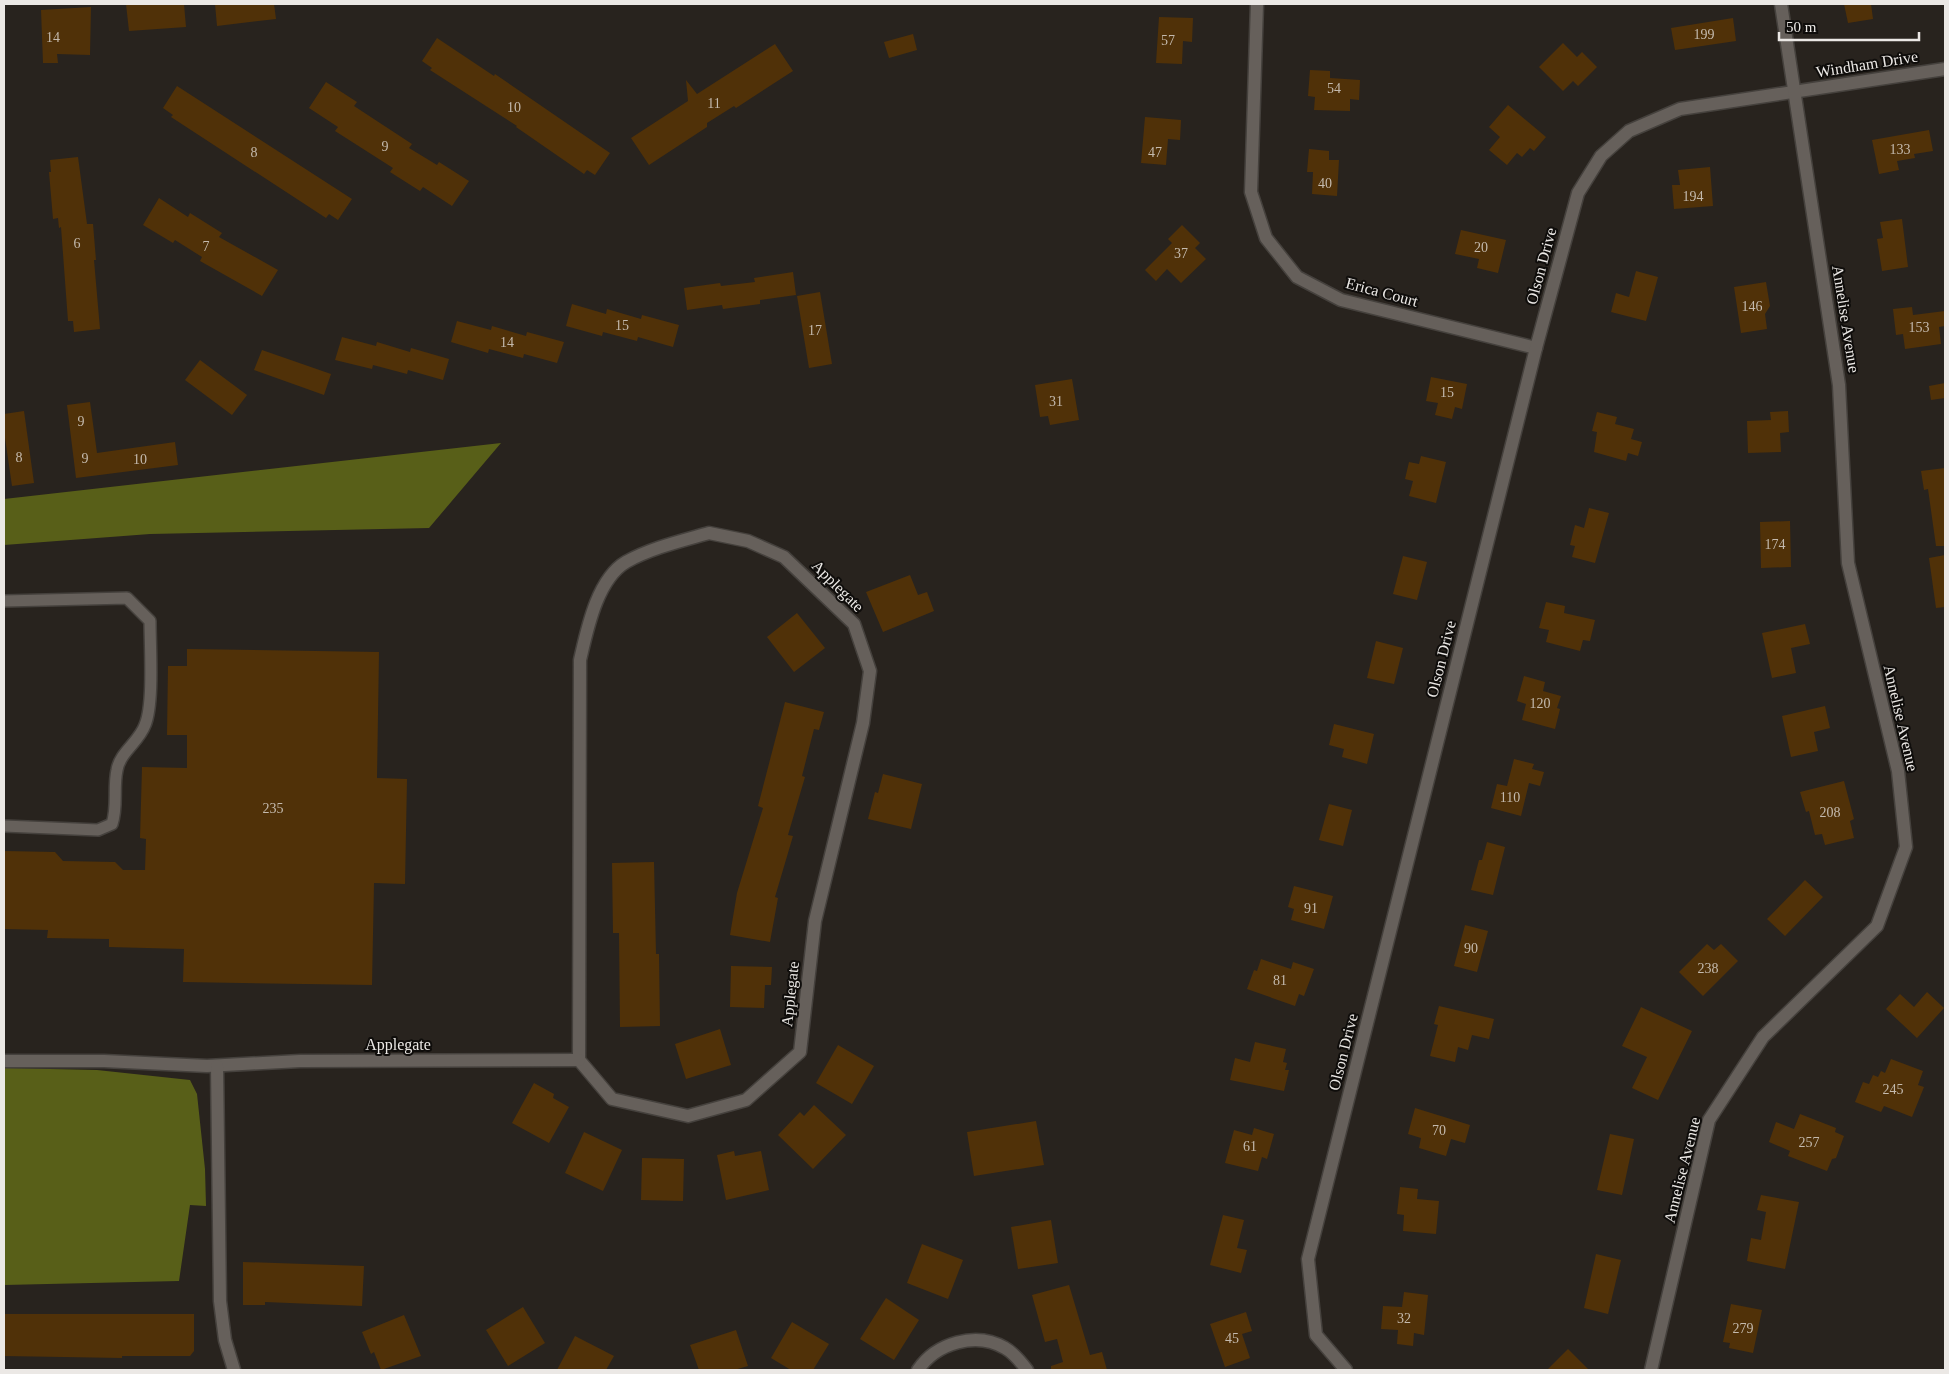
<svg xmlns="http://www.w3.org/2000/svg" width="1949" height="1374" font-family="'Times New Roman',serif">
  <rect width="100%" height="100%" fill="#28231e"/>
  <g fill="#585f18">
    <path d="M 501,443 L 429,528 L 150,534 L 4,545 L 4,499 Z"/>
    <path d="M 4,1068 L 97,1070 L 190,1080 L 197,1094 L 205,1169 L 206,1206 L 190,1205 L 179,1281 L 4,1285 Z"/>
  </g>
  <g fill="#503108">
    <path d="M 126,4 L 184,4 L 186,27 L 129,31 Z"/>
    <path d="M 215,4 L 274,4 L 276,19 L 217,26 Z"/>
    <path d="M 1844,4 L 1871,4 L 1873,19 L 1848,23 Z"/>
    <path d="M 91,7 L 90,55 L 57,54 L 58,63 L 43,63 L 41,10 Z"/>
    <path d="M 1159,17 L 1193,18 L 1192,42 L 1183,41 L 1182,64 L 1156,63 Z"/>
    <path d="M 1733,18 L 1736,41 L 1675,50 L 1671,28 Z"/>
    <path d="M 913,34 L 917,50 L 889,58 L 884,42 Z"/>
    <path d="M 437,38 L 494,76 L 495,74 L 610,153 L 595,175 L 587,170 L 584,174 L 516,127 L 517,126 L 430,70 L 432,68 L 422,61 Z"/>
    <path d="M 1563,43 L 1577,57 L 1582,52 L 1597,67 L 1578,86 L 1573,81 L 1563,91 L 1539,67 Z"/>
    <path d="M 775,44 L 793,71 L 736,108 L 734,106 L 707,123 L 707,127 L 649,165 L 631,138 L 688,101 L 686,80 L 697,94 Z"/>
    <path d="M 1310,70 L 1330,71 L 1330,78 L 1360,80 L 1359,100 L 1350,99 L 1350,111 L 1314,110 L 1315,97 L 1308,96 Z"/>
    <path d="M 326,82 L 357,102 L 354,106 L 412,144 L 409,148 L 437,165 L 439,162 L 469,181 L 452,206 L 423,187 L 420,191 L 390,172 L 393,168 L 335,131 L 338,127 L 309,108 Z"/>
    <path d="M 177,86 L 352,199 L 338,220 L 329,214 L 326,218 L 171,117 L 173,115 L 163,108 Z"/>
    <path d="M 1508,105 L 1546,137 L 1534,151 L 1530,148 L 1522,157 L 1517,153 L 1507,165 L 1489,150 L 1500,137 L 1489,127 Z"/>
    <path d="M 1145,117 L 1181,120 L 1180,140 L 1168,139 L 1166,165 L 1141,163 Z"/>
    <path d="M 1929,130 L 1933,151 L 1914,154 L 1915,158 L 1897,161 L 1899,170 L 1879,174 L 1872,140 Z"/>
    <path d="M 1309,149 L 1329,151 L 1329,160 L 1339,160 L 1337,196 L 1312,194 L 1313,172 L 1307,172 Z"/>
    <path d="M 78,157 L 87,224 L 93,224 L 96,260 L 94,260 L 100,329 L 74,332 L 73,321 L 68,321 L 61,227 L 59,228 L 58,218 L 53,219 L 49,172 L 51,172 L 50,160 Z"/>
    <path d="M 1710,167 L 1713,206 L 1674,209 L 1672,185 L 1680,185 L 1678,170 Z"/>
    <path d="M 159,198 L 188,217 L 190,213 L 222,233 L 219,237 L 278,270 L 262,296 L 200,261 L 202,257 L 175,240 L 173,243 L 143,225 Z"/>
    <path d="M 1902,219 L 1908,267 L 1882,271 L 1877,239 L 1883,238 L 1880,222 Z"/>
    <path d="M 1182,225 L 1200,243 L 1195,248 L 1206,259 L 1181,283 L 1167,269 L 1156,281 L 1145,270 L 1172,243 L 1168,239 Z"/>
    <path d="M 1461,230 L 1506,240 L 1498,273 L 1477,268 L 1479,259 L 1455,254 Z"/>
    <path d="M 1636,271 L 1658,277 L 1646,321 L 1611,312 L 1616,293 L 1629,297 Z"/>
    <path d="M 793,272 L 796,295 L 760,300 L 760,304 L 723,309 L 722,305 L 687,310 L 684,288 L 720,283 L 721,286 L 755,282 L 754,278 Z"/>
    <path d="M 1766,282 L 1770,306 L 1765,314 L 1767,329 L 1741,333 L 1734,287 Z"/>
    <path d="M 820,292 L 832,364 L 809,368 L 797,296 Z"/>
    <path d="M 572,304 L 606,314 L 607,309 L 641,319 L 642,315 L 679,325 L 673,347 L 638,337 L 637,341 L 603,332 L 602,336 L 566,326 Z"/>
    <path d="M 1912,307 L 1913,315 L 1945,311 L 1945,326 L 1939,327 L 1941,344 L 1905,349 L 1903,334 L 1896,335 L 1893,309 Z"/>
    <path d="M 457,321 L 491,330 L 492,326 L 526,336 L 527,332 L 564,342 L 557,363 L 524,354 L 523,358 L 489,349 L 488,353 L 451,342 Z"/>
    <path d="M 342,337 L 376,346 L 377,342 L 410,352 L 411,348 L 449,359 L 443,380 L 408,370 L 407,374 L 373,365 L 372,369 L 335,360 Z"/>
    <path d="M 262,350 L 331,374 L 324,395 L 254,370 Z"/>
    <path d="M 200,360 L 247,395 L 232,415 L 185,380 Z"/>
    <path d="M 1431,377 L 1467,384 L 1462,409 L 1455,407 L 1452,419 L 1435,415 L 1438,403 L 1426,401 Z"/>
    <path d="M 1072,379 L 1079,420 L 1050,425 L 1048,416 L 1040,417 L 1035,385 Z"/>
    <path d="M 1945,383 L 1945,398 L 1931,400 L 1929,386 Z"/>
    <path d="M 90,402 L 97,453 L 175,442 L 178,465 L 76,478 L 67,405 Z"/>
    <path d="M 24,411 L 34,483 L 12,486 L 4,431 L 4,414 Z"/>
    <path d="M 1788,411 L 1789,432 L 1780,433 L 1781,452 L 1748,453 L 1747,421 L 1771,420 L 1770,412 Z"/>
    <path d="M 1597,412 L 1617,417 L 1615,424 L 1634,429 L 1631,439 L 1642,442 L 1638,456 L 1628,453 L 1626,461 L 1594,452 L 1597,432 L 1592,431 Z"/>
    <path d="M 1421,456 L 1446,462 L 1436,503 L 1409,496 L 1413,481 L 1405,479 L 1409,462 L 1419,464 Z"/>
    <path d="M 1945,468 L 1945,546 L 1936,546 L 1928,489 L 1924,490 L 1921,471 Z"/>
    <path d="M 1589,508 L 1609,513 L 1595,563 L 1572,557 L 1575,546 L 1570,545 L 1575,525 L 1584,528 Z"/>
    <path d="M 1790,521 L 1791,567 L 1761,568 L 1760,522 Z"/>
    <path d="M 1945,555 L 1945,607 L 1936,608 L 1929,558 Z"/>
    <path d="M 1403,556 L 1427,562 L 1417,600 L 1393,594 Z"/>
    <path d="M 910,575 L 918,595 L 927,592 L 934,611 L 883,632 L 866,592 Z"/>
    <path d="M 1546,602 L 1565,606 L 1564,613 L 1595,620 L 1590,641 L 1583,640 L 1580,651 L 1546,642 L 1549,630 L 1539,628 Z"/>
    <path d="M 797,613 L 825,648 L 794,672 L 767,637 Z"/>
    <path d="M 1805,624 L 1810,644 L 1791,648 L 1796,673 L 1772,678 L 1762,633 Z"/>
    <path d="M 1376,641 L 1403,648 L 1394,684 L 1367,678 Z"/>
    <path d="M 187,649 L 379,652 L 377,778 L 407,779 L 405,884 L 374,883 L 372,985 L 183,982 L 184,949 L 109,947 L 109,939 L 47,938 L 48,930 L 4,929 L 4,851 L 55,852 L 63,861 L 115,862 L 123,870 L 145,870 L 146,839 L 140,838 L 142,767 L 187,768 L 187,735 L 167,735 L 168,666 L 187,666 Z"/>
    <path d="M 1524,676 L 1545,682 L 1543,691 L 1561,696 L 1557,708 L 1560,709 L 1555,729 L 1522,720 L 1526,704 L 1517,701 Z"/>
    <path d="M 785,702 L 824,712 L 819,730 L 814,729 L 802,776 L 805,777 L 788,835 L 793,836 L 775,897 L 778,898 L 770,942 L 730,935 L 737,893 L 763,808 L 758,806 Z"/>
    <path d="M 1825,706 L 1830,728 L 1814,732 L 1818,751 L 1791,757 L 1782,716 Z"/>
    <path d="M 1334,724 L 1374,734 L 1367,764 L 1342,757 L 1344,749 L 1329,745 Z"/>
    <path d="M 1514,759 L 1534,764 L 1532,769 L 1544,772 L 1540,786 L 1529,783 L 1521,816 L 1491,808 L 1497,784 L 1507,786 Z"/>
    <path d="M 883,774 L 922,784 L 911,829 L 868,819 L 875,792 L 878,793 Z"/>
    <path d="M 1844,781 L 1854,819 L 1850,821 L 1854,838 L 1825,845 L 1822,834 L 1815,835 L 1809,811 L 1806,812 L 1800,792 Z"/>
    <path d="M 1329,804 L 1352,810 L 1343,846 L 1319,840 Z"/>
    <path d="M 1487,842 L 1505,847 L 1493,895 L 1471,890 L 1479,860 L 1482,860 Z"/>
    <path d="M 654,862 L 656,954 L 659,954 L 660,1026 L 620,1027 L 619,933 L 613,933 L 612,863 Z"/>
    <path d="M 1805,880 L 1823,897 L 1785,936 L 1767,919 Z"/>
    <path d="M 1294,886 L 1333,896 L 1324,929 L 1291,920 L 1294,909 L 1288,907 Z"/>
    <path d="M 1465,925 L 1488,931 L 1477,972 L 1454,966 Z"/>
    <path d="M 1707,944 L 1714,950 L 1721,944 L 1738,961 L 1703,996 L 1679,972 Z"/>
    <path d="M 1261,959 L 1291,969 L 1293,962 L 1314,969 L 1304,996 L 1299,994 L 1295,1006 L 1247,989 L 1254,970 L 1257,971 Z"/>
    <path d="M 731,966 L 772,967 L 771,985 L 765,985 L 764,1008 L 730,1007 Z"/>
    <path d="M 1927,992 L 1944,1008 L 1917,1038 L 1886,1009 L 1900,994 L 1914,1007 Z"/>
    <path d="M 1439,1006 L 1494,1019 L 1489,1039 L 1472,1035 L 1468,1050 L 1458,1047 L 1455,1062 L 1430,1056 L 1438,1025 L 1434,1024 Z"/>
    <path d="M 1641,1007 L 1692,1031 L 1658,1100 L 1632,1088 L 1647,1057 L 1622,1046 Z"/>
    <path d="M 720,1029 L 731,1065 L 686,1079 L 675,1044 Z"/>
    <path d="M 1255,1042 L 1286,1049 L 1283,1062 L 1287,1063 L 1285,1070 L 1289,1070 L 1284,1091 L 1230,1080 L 1235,1058 L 1250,1062 Z"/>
    <path d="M 838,1045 L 874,1066 L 852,1104 L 816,1083 Z"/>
    <path d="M 1891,1059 L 1923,1071 L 1918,1085 L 1924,1087 L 1912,1117 L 1884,1106 L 1881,1112 L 1855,1102 L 1863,1082 L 1869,1084 L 1873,1075 L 1878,1077 L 1881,1071 L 1885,1073 Z"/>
    <path d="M 534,1083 L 554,1094 L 553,1098 L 569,1107 L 549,1143 L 512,1123 Z"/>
    <path d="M 814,1105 L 846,1135 L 813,1169 L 778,1135 L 800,1112 L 804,1116 Z"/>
    <path d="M 1415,1108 L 1470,1125 L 1465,1143 L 1451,1139 L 1446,1156 L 1419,1148 L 1421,1138 L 1408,1134 Z"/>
    <path d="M 1800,1114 L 1836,1128 L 1835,1132 L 1844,1136 L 1836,1158 L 1832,1159 L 1827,1171 L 1788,1156 L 1790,1151 L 1769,1142 L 1776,1122 L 1794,1129 Z"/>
    <path d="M 1036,1121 L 1044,1165 L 974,1176 L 967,1132 Z"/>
    <path d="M 1254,1128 L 1274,1134 L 1267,1159 L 1262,1157 L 1258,1171 L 1225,1163 L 1234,1130 L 1252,1135 Z"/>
    <path d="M 584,1132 L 622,1150 L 603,1191 L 565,1173 Z"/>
    <path d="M 1610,1134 L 1634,1139 L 1622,1195 L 1597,1190 Z"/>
    <path d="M 734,1151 L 735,1156 L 761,1151 L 769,1190 L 726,1200 L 717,1155 Z"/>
    <path d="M 642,1158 L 684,1159 L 683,1201 L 641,1200 Z"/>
    <path d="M 1400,1187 L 1418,1189 L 1417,1199 L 1439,1201 L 1436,1234 L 1403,1231 L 1404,1215 L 1397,1214 Z"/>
    <path d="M 1761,1195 L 1799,1202 L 1785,1269 L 1747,1261 L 1751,1238 L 1761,1240 L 1766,1212 L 1757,1210 Z"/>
    <path d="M 1223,1215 L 1244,1220 L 1237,1248 L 1247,1250 L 1241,1273 L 1210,1265 Z"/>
    <path d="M 1051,1220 L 1058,1263 L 1018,1269 L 1011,1227 Z"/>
    <path d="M 922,1244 L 963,1260 L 948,1299 L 907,1283 Z"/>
    <path d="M 1596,1254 L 1621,1260 L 1608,1314 L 1584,1308 Z"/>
    <path d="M 243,1262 L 364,1266 L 362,1306 L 265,1302 L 265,1305 L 243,1305 Z"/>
    <path d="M 1069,1285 L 1090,1355 L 1102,1352 L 1107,1370 L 1051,1370 L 1051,1366 L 1063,1362 L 1057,1339 L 1045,1342 L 1032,1295 Z"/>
    <path d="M 1404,1292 L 1428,1295 L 1424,1335 L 1414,1333 L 1413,1346 L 1397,1344 L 1398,1330 L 1381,1329 L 1383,1306 L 1402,1307 Z"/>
    <path d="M 886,1298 L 919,1320 L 894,1360 L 860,1339 Z"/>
    <path d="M 1731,1304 L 1762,1310 L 1753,1353 L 1729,1348 L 1730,1343 L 1723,1342 Z"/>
    <path d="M 523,1307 L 545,1343 L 508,1366 L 486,1330 Z"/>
    <path d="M 1246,1312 L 1252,1331 L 1242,1334 L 1250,1358 L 1225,1367 L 1210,1324 Z"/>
    <path d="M 4,1314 L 194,1314 L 194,1351 L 190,1356 L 122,1356 L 122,1358 L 4,1356 Z"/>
    <path d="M 404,1315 L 421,1356 L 381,1370 L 374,1352 L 371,1354 L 362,1332 Z"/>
    <path d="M 792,1322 L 829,1344 L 813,1370 L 791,1370 L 771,1358 Z"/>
    <path d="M 736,1330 L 748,1366 L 734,1370 L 699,1370 L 690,1345 Z"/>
    <path d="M 575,1336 L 614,1356 L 606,1370 L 557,1370 Z"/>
    <path d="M 1568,1349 L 1589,1370 L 1547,1370 Z"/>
  </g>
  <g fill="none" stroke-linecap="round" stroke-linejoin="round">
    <g stroke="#45413d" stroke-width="14">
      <path id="lane" d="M 4,601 L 127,598 L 150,621 C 150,646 154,704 145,725 C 139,742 120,752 117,770 C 113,788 118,806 112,824 L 98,830 L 4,826"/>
    </g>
    <g stroke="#45413d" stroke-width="15">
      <g id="street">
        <path d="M 1257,4 L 1251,192 L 1266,238 L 1297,277 L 1341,300 L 1536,348"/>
        <path d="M 709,533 L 748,541 L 784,557 L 854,624 L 870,671 L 863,723 L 815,921 L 800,1052 L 746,1100 L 688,1116 L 612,1099 L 579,1060 L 580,660 C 587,630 597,579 626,562 C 651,548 681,541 709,533 Z"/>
        <path d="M 4,1061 L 104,1061 L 207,1066 L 300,1061 L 579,1060"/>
        <path d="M 217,1066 L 220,1301 L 225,1340 L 234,1370"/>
        <path d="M 918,1370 C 936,1343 976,1331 1005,1348 C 1014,1353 1021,1362 1027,1370"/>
        <path d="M 1346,1370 L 1316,1335 L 1308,1259 L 1536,348 L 1578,193 L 1601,156 L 1629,131 L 1680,109 L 1945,69"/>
        <path d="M 1651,1370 L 1709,1120 L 1763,1037 L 1877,926 L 1906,847 L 1898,771 L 1848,563 L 1839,385 L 1781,4"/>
      </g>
    </g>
    <use href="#lane" stroke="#66605b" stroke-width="11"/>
    <use href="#street" stroke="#66605b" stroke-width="12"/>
  </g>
  <g text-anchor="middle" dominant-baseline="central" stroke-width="4" stroke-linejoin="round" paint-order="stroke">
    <g font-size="14" fill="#c4baae">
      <text x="1704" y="34">199</text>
      <text x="53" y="37">14</text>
      <text x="1168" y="40">57</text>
      <text x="1334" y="88">54</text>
      <text x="714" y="103">11</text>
      <text x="514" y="107">10</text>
      <text x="385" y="146">9</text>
      <text x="1900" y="149">133</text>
      <text x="254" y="152">8</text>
      <text x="1155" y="152">47</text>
      <text x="1325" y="183">40</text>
      <text x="1693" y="196">194</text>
      <text x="77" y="243">6</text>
      <text x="206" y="246">7</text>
      <text x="1481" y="247">20</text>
      <text x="1181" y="253">37</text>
      <text x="1752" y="306">146</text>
      <text x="622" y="325">15</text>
      <text x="1919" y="327">153</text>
      <text x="815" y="330">17</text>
      <text x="507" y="342">14</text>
      <text x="1447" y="392">15</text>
      <text x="1056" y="401">31</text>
      <text x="81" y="421">9</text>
      <text x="19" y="457">8</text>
      <text x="85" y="458">9</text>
      <text x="140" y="459">10</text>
      <text x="1775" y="544">174</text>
      <text x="1540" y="703">120</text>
      <text x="1510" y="797">110</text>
      <text x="273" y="808">235</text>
      <text x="1830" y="812">208</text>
      <text x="1311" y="908">91</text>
      <text x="1471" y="948">90</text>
      <text x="1708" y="968">238</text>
      <text x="1280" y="980">81</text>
      <text x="1893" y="1089">245</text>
      <text x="1439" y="1130">70</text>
      <text x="1809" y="1142">257</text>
      <text x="1250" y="1146">61</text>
      <text x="1404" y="1318">32</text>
      <text x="1743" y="1328">279</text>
      <text x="1232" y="1338">45</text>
    </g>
    <g font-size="16" fill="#ebe8e5" stroke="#0f0d0b">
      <text transform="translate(1867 64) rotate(-9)">Windham Drive</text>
      <text transform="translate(1541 266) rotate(-75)">Olson Drive</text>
      <text transform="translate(1382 292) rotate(15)">Erica Court</text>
      <text transform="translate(1846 319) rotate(81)">Annelise Avenue</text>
      <text transform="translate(838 586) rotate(45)">Applegate</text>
      <text transform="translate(1441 659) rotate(-76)">Olson Drive</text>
      <text transform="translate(1901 718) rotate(77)">Annelise Avenue</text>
      <text transform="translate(790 994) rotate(-84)">Applegate</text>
      <text x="398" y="1044">Applegate</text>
      <text transform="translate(1343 1052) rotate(-76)">Olson Drive</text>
      <text transform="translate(1682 1170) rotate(-76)">Annelise Avenue</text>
    </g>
  </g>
  <rect width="1949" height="1374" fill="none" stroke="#ebe8e5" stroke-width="10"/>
  <path d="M1779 32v8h140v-8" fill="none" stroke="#ebe8e5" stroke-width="2.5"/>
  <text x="1786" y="32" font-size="15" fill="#ebe8e5" stroke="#0f0d0b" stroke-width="4" paint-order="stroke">50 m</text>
</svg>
